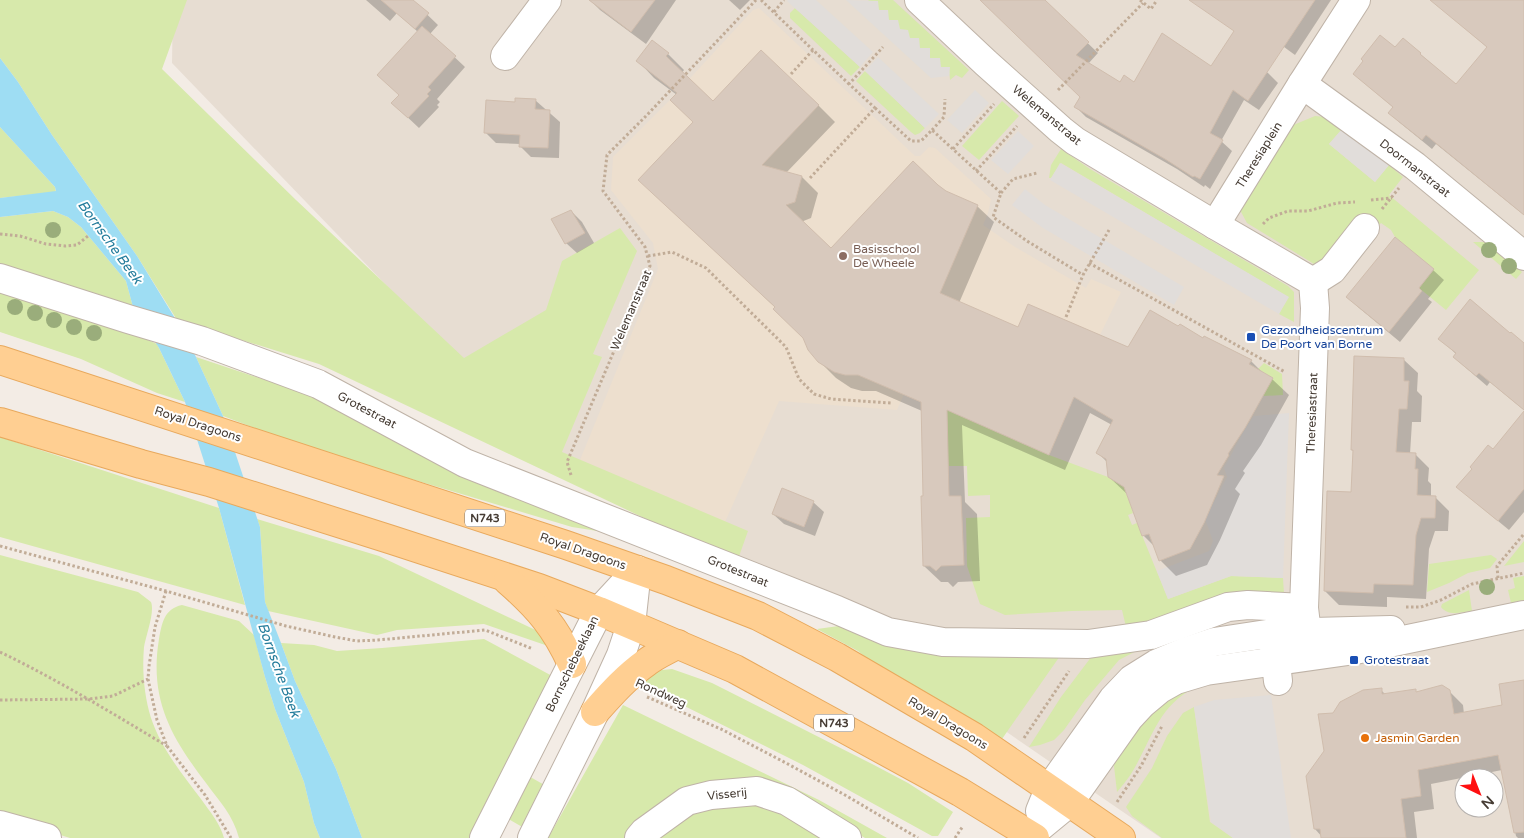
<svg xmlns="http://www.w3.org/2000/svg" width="1524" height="838" font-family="'Varela Round',sans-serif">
  <rect width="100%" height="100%" fill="#f3ece5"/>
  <path fill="#e7ddd2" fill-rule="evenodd" d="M 173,0 L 1524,0 L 1524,838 L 1161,838 L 820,604 L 535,454 L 467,369 L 172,63 ZM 1464,778 L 1494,778 L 1494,808 L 1464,808 Z"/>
  <path fill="#eddfce" d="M 759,8 L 915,156 L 920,156 L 929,147 L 935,148 L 991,199 L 988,213 L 983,225 L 1015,247 L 1086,288 L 1091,279 L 1121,292 L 1100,335 L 1049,455 L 905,392 L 897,410 L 779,401 L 725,522 L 580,460 L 658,269 L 653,243 L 611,190 L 613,157 L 670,100 L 753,10 Z"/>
  <g fill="#d7e9ab">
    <path d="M 0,0 L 187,0 L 162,69 L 296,200 L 464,358 L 546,310 L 562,261 L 620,228 L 637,251 L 593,354 L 602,357 L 562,452 L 748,531 L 737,562 L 319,364 L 177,320 L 137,256 L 52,135 L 18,82 L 0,58 Z"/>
    <path d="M 868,0 L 893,0 L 969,70 L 962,78 L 956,75 L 950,80 L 949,67 L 940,67 Z"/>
    <path d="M 795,8 L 860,67 L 851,76 L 790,18 L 790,13 Z"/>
    <path d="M 865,71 L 925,128 L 920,133 L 915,135 L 911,132 L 856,81 Z"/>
    <path d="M 1002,101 L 1019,116 L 979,160 L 962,146 Z"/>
    <path d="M 1315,116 L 1325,117 L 1343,128 L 1329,144 L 1375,182 L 1389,165 L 1403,177 L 1389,195 L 1479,270 L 1446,310 L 1419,288 L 1434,269 L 1395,237 L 1391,230 L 1381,223 L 1372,233 L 1325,263 L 1314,264 L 1247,223 L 1240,210 L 1291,126 Z"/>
    <path d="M 0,127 L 55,187 L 56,192 L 0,198 Z"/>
    <path d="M 1061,149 L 1090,169 L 1288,286 L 1294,292 L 1294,322 L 1279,314 L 1288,297 L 1061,163 L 1051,178 L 1049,178 L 1051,165 Z"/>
    <path d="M 53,211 L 68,217 L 81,227 L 126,281 L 133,307 L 0,268 L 0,217 Z"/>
    <path d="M 1473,242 L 1486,242 L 1522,272 L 1516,279 Z"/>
    <path d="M 0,287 L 114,325 L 157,344 L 185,402 L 157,393 L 81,359 L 0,332 Z"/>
    <path d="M 196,357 L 319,398 L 610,533 L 572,527 L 388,472 L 291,442 L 223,416 Z"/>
    <path d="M 1264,363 L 1282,374 L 1283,395 L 1263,396 L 1261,395 L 1270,379 L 1272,380 L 1273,378 L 1258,369 Z"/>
    <path d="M 945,409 L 1049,455 L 1108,477 L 1124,487 L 1129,501 L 1132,505 L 1131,506 L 1133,513 L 1128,515 L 1132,525 L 1137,523 L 1168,599 L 1231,576 L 1283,578 L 1284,594 L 1126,627 L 1122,610 L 1072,611 L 1005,615 L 980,604 L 967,566 L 966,518 L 990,517 L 990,495 L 968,496 L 967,466 L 948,466 L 947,429 Z"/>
    <path d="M 0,437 L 219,508 L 245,605 L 0,537 Z"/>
    <path d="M 257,519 L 379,556 L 546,635 L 551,647 L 484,624 L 397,630 L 377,635 L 268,611 L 265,602 L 260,527 Z"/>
    <path d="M 1524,541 L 1524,562 L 1504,566 Z"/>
    <path d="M 0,555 L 138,592 L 151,602 C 155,612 146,635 144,647 C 142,671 144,695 151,718 C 161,748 182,774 201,799 C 210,812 220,823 224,838 L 70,838 L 0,816 Z"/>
    <path d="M 1491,555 L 1497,559 L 1490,568 L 1468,573 L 1449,583 L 1427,592 L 1429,564 Z"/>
    <path d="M 1524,576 L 1524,600 L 1511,603 L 1508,590 L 1515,588 L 1513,578 Z"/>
    <path d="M 1469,590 L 1472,611 C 1461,612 1449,617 1441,607 L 1442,604 Z"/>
    <path d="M 182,605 L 239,621 L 254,635 L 265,677 L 275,709 L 304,782 L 314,823 L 320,838 L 239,838 C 233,815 220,802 206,783 C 171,737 149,699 159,639 C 162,623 164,609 182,605 Z"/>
    <path d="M 846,625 L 1060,656 L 1002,739 L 934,698 L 871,662 L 858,651 L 817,629 Z"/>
    <path d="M 484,639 L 554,677 L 477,838 L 362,838 L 336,769 L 295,681 L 281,643 L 314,645 L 337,651 L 382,648 Z"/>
    <path d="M 1144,647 L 1119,660 L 1085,700 L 1064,730 L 1054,740 L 1040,745 L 1029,747 L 1061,697 L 1092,656 Z"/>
    <path d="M 672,669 L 712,683 L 874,765 L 908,783 L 953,812 L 938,836 L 932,836 L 803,765 L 636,682 L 653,671 Z"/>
    <path d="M 1194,688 C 1157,707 1151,742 1131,774 C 1127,780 1122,786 1117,792 L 1114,766 L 1117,755 L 1131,729 L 1178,690 Z"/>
    <path d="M 623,705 L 819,800 L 887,838 L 865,838 L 855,832 L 757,784 L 636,838 L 548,838 Z"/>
    <path d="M 1194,707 L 1210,822 L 1233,838 L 1162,838 L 1132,816 L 1126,807 L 1152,768 L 1167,736 L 1183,713 Z"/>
    <path d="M 525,774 L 548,787 L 524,828 L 503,816 Z"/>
    <path d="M 752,804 L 777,810 L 829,838 L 650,838 L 686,813 L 707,806 Z"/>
  </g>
  <g fill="#e1ddda">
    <path d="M 788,0 L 816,0 L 873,52 L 860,67 L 787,1 Z"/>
    <path d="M 846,0 L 878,1 L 879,10 L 888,10 L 889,20 L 898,20 L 900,29 L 908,30 L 910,38 L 919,38 L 920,48 L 930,48 L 930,58 L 940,58 L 941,67 L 950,67 L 949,76 L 931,78 Z"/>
    <path d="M 878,57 L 939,114 L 925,128 L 865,71 Z"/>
    <path d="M 975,90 L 989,103 L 962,133 L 947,120 Z"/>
    <path d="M 1343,128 L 1389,165 L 1375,182 L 1329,144 Z"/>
    <path d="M 1018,131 L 1034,146 L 1008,174 L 991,160 Z"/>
    <path d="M 1060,163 L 1289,297 L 1279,314 L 1050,180 Z"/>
    <path d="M 1025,189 L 1045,205 L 1184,287 L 1174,305 L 1043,228 L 1012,205 Z"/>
    <path d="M 1289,413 L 1283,578 L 1231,576 L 1168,599 L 1157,571 L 1209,551 L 1213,541 L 1205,519 L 1227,477 L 1224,468 L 1246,427 L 1254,416 Z"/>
    <path d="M 1271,695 L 1291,838 L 1233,838 L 1211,822 L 1194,707 L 1214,700 Z"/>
  </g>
  <path fill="#9eddf3" d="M 0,58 L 18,82 L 52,135 L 137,256 L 181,328 L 196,357 L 223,416 L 260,527 L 265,602 L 281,643 L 295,681 L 336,769 L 362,838 L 320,838 L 314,823 L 304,782 L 275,709 L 265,677 L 219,508 L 185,402 L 159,348 L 133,307 L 126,281 L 81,227 L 68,217 L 53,211 L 0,217 L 0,198 L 56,191 L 55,187 L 0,127 Z"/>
  <g fill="#0003">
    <path d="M 366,0 L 412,0 L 438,25 L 430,34 L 465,67 L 437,99 L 440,102 L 437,105 L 439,107 L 419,128 L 403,113 L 400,95 L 418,32 L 397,13 L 390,21 Z"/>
    <path d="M 590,0 L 676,0 L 646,44 L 600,10 Z"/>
    <path d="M 729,0 L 750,0 L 740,10 Z"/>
    <path d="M 982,0 L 1043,0 L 1098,53 L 1088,64 L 1121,84 L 1134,83 L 1211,68 L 1225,47 L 1268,73 L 1278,83 L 1259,110 L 1244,100 L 1221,141 L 1232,151 L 1210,189 L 1205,185 L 1204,187 L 1177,169 L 1086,117 L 1076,107 L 1082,97 Z"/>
    <path d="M 1220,0 L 1331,0 L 1295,55 Z"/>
    <path d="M 1432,0 L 1524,0 L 1524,215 L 1436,144 L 1432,149 L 1399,122 L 1390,113 L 1394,108 L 1354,74 L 1395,49 L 1420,54 L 1456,86 L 1488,48 Z"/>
    <path d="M 668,54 L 684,70 L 682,73 L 713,102 L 818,105 L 835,122 L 786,173 L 802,177 L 818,193 L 811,218 L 801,222 L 831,249 L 937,186 L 946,192 L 977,206 L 994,222 L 959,303 L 1018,328 L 1129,349 L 1179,327 L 1251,361 L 1264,374 L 1272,379 L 1289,395 L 1261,445 L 1243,471 L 1245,473 L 1235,489 L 1240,494 L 1220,540 L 1207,565 L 1176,576 L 1160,560 L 1155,547 L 1143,535 L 1128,495 L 1109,477 L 1107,462 L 1098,453 L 1112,425 L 1090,413 L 1065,470 L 962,425 L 965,502 L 977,514 L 980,581 L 958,582 L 953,587 L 948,582 L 941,582 L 924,566 L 924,497 L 922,411 L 876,391 L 862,391 L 851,388 L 836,378 L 819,361 L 805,339 L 776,308 L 656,196 L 695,122 L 677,95 L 654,78 L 638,61 Z"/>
    <path d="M 535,100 L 560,122 L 559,158 L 531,157 L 520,146 L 520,144 L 496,143 L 486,133 Z"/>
    <path d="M 571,211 L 582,222 L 594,243 L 577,253 L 566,243 Z"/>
    <path d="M 1433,270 L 1444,280 L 1428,299 L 1432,302 L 1400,342 L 1358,307 L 1348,297 Z"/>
    <path d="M 1440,339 L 1524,345 L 1524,410 L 1490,382 L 1487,386 L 1465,367 L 1454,357 L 1456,354 Z"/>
    <path d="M 1404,360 L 1418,373 L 1417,391 L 1422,396 L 1421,422 L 1412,422 L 1410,454 L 1415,454 L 1429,468 L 1428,481 L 1431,484 L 1431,497 L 1435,497 L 1449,511 L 1448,531 L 1435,531 L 1429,549 L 1426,599 L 1387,597 L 1387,607 L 1339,605 L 1325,591 L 1352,494 L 1354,452 L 1352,450 Z"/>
    <path d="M 1524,413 L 1524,512 L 1509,530 L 1469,497 L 1493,451 Z"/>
    <path d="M 813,502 L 824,512 L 815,536 L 784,524 L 773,514 Z"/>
    <path d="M 1524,681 L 1524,838 L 1518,838 L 1516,836 L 1502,770 L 1431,784 L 1434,809 L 1414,812 L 1417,838 L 1323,838 L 1315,829 L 1325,752 L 1334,714 L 1381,690 L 1386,695 L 1415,690 L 1417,693 L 1449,691 L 1463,705 L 1464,714 L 1504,706 Z"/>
  </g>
  <g fill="#d8c9bd" stroke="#d0bdad">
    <path d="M 381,0 L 413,0 L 429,13 L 415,29 Z"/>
    <path d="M 589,0 L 655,0 L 631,32 Z"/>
    <path d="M 980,0 L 1045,0 L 1089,42 L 1076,55 L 1120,82 L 1124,75 L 1134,82 L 1162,33 L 1211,66 L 1234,31 L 1189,0 L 1315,0 L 1248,101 L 1233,90 L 1210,133 L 1223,140 L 1200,179 L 1194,176 L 1193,177 L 1165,159 L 1074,107 L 1080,97 Z"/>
    <path d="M 1430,0 L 1524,0 L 1524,215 L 1426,135 L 1422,140 L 1388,113 L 1393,107 L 1353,74 L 1363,61 L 1361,59 L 1380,35 L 1395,47 L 1403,38 L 1421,53 L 1420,54 L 1456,84 L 1487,47 Z"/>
    <path d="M 422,26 L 456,56 L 428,87 L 431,90 L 427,94 L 429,96 L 408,118 L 391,103 L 399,95 L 377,75 Z"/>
    <path d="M 652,40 L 669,53 L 666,56 L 713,101 L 761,50 L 819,105 L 762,165 L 802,176 L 795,202 L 786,205 L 831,248 L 913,161 L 938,185 L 946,191 L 978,205 L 940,293 L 1018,327 L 1028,304 L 1128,347 L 1150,310 L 1178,326 L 1180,324 L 1203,338 L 1204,336 L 1252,360 L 1249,364 L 1273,378 L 1245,428 L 1228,454 L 1229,455 L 1217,475 L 1224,476 L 1204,523 L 1190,549 L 1159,561 L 1149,534 L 1142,536 L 1124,487 L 1108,477 L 1106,459 L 1096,453 L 1113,420 L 1074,397 L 1049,455 L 947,410 L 949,496 L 961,496 L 964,565 L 941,566 L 936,571 L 930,566 L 923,566 L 921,496 L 923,496 L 921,402 L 858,375 L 845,375 L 834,372 L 818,362 L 808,350 L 803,338 L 773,309 L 775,307 L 638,180 L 693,122 L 670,100 L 677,93 L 636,61 Z"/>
    <path d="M 515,98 L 536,99 L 535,109 L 550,110 L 548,148 L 519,147 L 520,135 L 484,133 L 486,100 L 515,102 Z"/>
    <path d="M 571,210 L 585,233 L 565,244 L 551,219 Z"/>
    <path d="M 1395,237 L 1434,269 L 1419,288 L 1422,291 L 1389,332 L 1346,297 Z"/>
    <path d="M 1470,299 L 1510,333 L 1511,332 L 1524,343 L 1524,410 L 1479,373 L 1476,376 L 1453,357 L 1456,353 L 1438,339 Z"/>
    <path d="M 1354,356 L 1404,358 L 1404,381 L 1409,381 L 1407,409 L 1399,409 L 1396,452 L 1416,453 L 1415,469 L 1418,469 L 1417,495 L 1436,496 L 1435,518 L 1421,518 L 1416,535 L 1413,585 L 1374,584 L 1373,593 L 1324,591 L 1327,491 L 1351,492 L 1353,450 L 1351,450 Z"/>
    <path d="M 1524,411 L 1524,489 L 1498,521 L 1456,487 L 1472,469 L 1470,467 L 1488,445 L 1493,449 Z"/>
    <path d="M 782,488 L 814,501 L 804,527 L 772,514 Z"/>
    <path d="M 1524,680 L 1524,832 L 1514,833 L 1498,755 L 1418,770 L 1421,796 L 1401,799 L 1406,838 L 1321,838 L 1320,829 L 1314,829 L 1306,776 L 1324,751 L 1318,714 L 1333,713 L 1340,702 L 1363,690 L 1382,688 L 1382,694 L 1416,689 L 1416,692 L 1442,685 L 1450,690 L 1454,714 L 1502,705 L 1499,684 Z"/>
  </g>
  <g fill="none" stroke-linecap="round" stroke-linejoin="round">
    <g stroke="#bfb3a7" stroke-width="30">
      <g id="minor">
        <path d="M 919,0 L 986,63 L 1061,130 L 1075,141 L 1215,225 L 1313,282 L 1315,308 L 1304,608 L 1306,625"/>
        <path d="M 505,56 L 547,0"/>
        <path d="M 1302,84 L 1415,166 L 1524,256"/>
        <path d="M 1215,225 L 1302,84 L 1356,0"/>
        <path d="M 0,278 L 128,319 L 202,341 L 318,384 L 465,463 L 837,610 L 888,632 L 943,642 L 1088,644 L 1151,635 L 1228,607 L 1248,605 L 1304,608"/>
        <path d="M 1313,282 L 1332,270 L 1365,228"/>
        <path d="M 1273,637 L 1278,681"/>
        <path d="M 0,825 L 47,838"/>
        <path d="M 639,838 L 644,832 L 687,801 L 711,795 L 757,791 L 787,801 L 847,838"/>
      </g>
    </g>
    <g stroke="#bfb3a7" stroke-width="30">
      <g id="tertiary">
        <path d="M 1040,811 L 1049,789 L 1113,699 L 1132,679 L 1156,664 L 1187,651 L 1214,642 L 1273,633 L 1391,630"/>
        <path d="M 1030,835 L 1069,803 L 1129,718 L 1142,704 L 1160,689 L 1176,680 L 1206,671 L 1355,650 L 1524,615"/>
        <path d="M 484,838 L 599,611 L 637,570"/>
        <path d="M 532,838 L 595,712 L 621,655 L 631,625 L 637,570"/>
      </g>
    </g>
    <g stroke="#e8a95d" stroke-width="30">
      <g id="primary">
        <path d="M 0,360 L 566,545 L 666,580 L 758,616 L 837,657 L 974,737 L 1121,838"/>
        <path d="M 0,422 L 141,464 L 209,482 L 392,540 L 539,588 L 599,611 L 735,669 L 960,792 L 1035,838"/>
        <path d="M 508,581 C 538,607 556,628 572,664"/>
        <path d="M 595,712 C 611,694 627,676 647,662 C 656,655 668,650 678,644"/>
      </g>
    </g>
    <g stroke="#c1ac97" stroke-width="3" stroke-dasharray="2.5 2.5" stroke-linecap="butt">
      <path d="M 761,0 L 813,50"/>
      <path d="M 1140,0 L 1151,9 L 1157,0"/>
      <path d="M 774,12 L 784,0"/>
      <path d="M 791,74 L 813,50 L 849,84"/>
      <path d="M 1058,90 L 1143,3"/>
      <path d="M 875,108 L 911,141 L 921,141 L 932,130 L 1001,193 L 993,217 L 1027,241 L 1083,275"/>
      <path d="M 932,130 L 944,117 L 945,99"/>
      <path d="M 953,149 L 994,104"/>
      <path d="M 976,171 L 1017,126"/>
      <path d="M 810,178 L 875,108 L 849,84 L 883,47"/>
      <path d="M 1001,193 L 1013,179 L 1037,173"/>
      <path d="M 1371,200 L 1392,198"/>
      <path d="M 1382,209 L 1399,188"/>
      <path d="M 1263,224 L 1269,218 L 1288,211 L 1308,211 L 1337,203 L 1355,202"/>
      <path d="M 0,234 L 20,236 L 46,244 L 65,246 L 77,245 L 88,236"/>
      <path d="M 648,256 L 672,252 L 706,268 L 786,347 L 799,379 L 814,394 L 831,399 L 891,403"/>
      <path d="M 1089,263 L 1285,372"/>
      <path d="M 1066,317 L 1083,275 L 1109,230"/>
      <path d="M 571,475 L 567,462 L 650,266 L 645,247 L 603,191 L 607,155 L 647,115 L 756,0"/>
      <path d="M 0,546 L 166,591 L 286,626 L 335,637 L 357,641 L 378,640 L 485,630 L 533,649"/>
      <path d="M 1498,578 L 1497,566 L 1524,534"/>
      <path d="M 166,591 L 155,627 L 149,666 L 148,679 L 157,720 L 167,746 L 205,795 L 231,838"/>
      <path d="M 1406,607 L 1421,607 L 1441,600 L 1472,584 L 1524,573"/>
      <path d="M 0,652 C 58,680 112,713 167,746"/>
      <path d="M 647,697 L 721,729 L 786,763 L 845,795 L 918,838"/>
      <path d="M 0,700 L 89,699 L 113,696 L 148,679"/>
      <path d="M 1024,738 L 1069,671"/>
      <path d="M 1117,802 L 1141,766 L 1162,726"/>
      <path d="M 955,838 L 963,826"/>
    </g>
    <use href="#minor" stroke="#fff" stroke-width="28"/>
    <use href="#tertiary" stroke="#fff" stroke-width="28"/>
    <use href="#primary" stroke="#ffcf92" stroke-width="28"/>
  </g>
  <g fill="#9aad7b">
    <circle cx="53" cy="230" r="8"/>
    <circle cx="1489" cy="250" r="8"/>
    <circle cx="1509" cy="266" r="8"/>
    <circle cx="15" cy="307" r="8"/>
    <circle cx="35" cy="313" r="8"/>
    <circle cx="54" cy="320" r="8"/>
    <circle cx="74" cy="327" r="8"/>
    <circle cx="94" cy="333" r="8"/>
    <circle cx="1487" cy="587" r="8"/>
  </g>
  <circle fill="#8d6e63" stroke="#fff" stroke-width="2" cx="843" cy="256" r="5"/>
  <g fill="#1a4fb4" stroke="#fff" stroke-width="2">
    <rect x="1246" y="332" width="10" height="10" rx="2.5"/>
    <rect x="1349" y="655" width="10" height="10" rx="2.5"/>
  </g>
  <circle fill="#e8710a" stroke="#fff" stroke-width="2" cx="1365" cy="738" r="5"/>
  <g text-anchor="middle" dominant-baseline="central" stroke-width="4" stroke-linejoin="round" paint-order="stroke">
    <g fill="#fff" stroke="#7e7671" stroke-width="1">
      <rect x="465" y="509.5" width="40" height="17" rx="4"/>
      <rect x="814" y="714.5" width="40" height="17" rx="4"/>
    </g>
    <g font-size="11" font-weight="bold" fill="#463c34">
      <text x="485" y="518">N743</text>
      <text x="834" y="723">N743</text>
    </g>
    <g font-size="12" fill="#463c34" stroke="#fff">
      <text transform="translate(1047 115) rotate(40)">Welemanstraat</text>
      <text transform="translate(1259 155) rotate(-58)">Theresiaplein</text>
      <text transform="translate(1415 168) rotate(38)">Doormanstraat</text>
      <text transform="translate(631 310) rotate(-67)">Welemanstraat</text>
      <text transform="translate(367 410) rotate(28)">Grotestraat</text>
      <text transform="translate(1312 413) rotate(-88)">Theresiastraat</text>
      <text transform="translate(198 424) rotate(18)">Royal Dragoons</text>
      <text transform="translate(583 551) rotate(19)">Royal Dragoons</text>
      <text transform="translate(738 571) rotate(22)">Grotestraat</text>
      <text transform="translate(572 664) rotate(-64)">Bornschebeeklaan</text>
      <text transform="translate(661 693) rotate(24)">Rondweg</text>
      <text transform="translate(948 723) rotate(31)">Royal Dragoons</text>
      <text transform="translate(727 794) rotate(-6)">Visserij</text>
    </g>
    <g font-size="12" fill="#785e54" stroke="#fff" text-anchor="start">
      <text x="853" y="249">Basisschool<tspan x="853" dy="14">De Wheele</tspan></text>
    </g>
    <g font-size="12" fill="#164399" stroke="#fff" text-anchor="start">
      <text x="1261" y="330">Gezondheidscentrum<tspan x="1261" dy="14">De Poort van Borne</tspan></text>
      <text x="1364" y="660">Grotestraat</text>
    </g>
    <g font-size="12" fill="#c56008" stroke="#fff" text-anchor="start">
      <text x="1375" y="738">Jasmin Garden</text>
    </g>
    <g font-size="14" font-style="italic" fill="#257d9c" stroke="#fff">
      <text transform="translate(110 242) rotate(54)">Bornsche Beek</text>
      <text transform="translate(279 670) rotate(70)">Bornsche Beek</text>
    </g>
  </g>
  <g transform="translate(1479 793) rotate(137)"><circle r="24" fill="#ffffff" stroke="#b5b1ae"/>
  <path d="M0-4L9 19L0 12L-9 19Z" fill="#ff1011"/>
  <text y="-8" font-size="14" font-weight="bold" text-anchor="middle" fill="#463c34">N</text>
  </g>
</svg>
